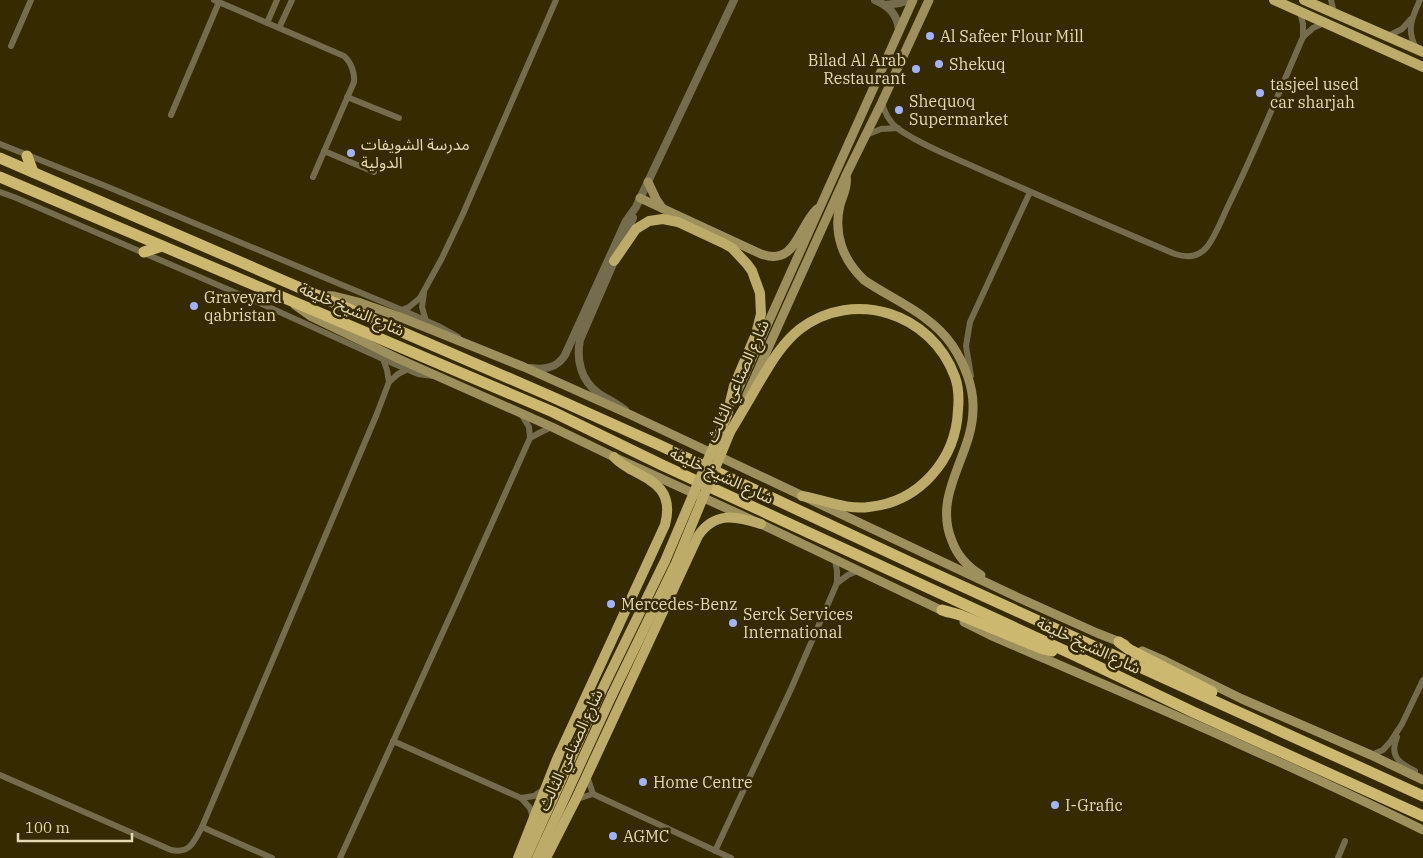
<svg xmlns="http://www.w3.org/2000/svg" width="1423" height="858" font-family="'IBM Plex Serif','Noto Sans Arabic',serif">
  <rect width="100%" height="100%" fill="#352a00"/>
  <g fill="none" stroke-linecap="round" stroke-linejoin="round">
    <g stroke="#746c4d" stroke-width="6">
      <path d="M 214,0 L 344,56 C 351,62 355,73 354,82 L 313,177"/>
      <path d="M 1331,0 L 1334,13"/>
      <path d="M 267,23 L 277,0"/>
      <path d="M 279,28 L 292,0"/>
      <path d="M 1388,36 L 1402,29 L 1411,19"/>
      <path d="M 1303,37 L 1313,28 L 1324,23"/>
      <path d="M 11,46 L 31,0"/>
      <path d="M 1416,48 C 1406,29 1412,18 1420,0"/>
      <path d="M 347,97 L 399,118"/>
      <path d="M 882,102 C 884,112 889,121 897,128 C 919,144 953,157 979,169 C 1044,198 1109,226 1175,254 C 1187,258 1198,257 1206,248 C 1215,238 1223,216 1229,204 C 1256,149 1279,92 1303,37 L 1303,24 L 1300,12"/>
      <path d="M 171,115 L 219,2"/>
      <path d="M 866,135 L 881,129 L 898,128"/>
      <path d="M 0,144 L 108,187 L 402,310 L 438,326 L 458,337"/>
      <path d="M 324,151 L 374,172"/>
      <path d="M 0,192 L 14,197 L 262,304 L 383,359 L 418,374 L 433,376"/>
      <path d="M 424,293 L 422,307 L 426,321"/>
      <path d="M 402,310 L 409,307 L 420,298 L 442,258 L 462,216 L 556,0"/>
      <path d="M 971,376 L 966,346 L 970,322 L 1030,192"/>
      <path d="M 389,382 L 398,374 L 408,369"/>
      <path d="M 521,414 L 529,427 L 530,438"/>
      <path d="M 837,583 L 848,575 L 859,570"/>
      <path d="M 1397,737 C 1389,756 1399,763 1415,771"/>
      <path d="M 393,741 L 521,798 L 530,808 L 533,818"/>
      <path d="M 1371,755 L 1383,750 L 1391,741 L 1402,724 L 1423,680"/>
      <path d="M 0,775 L 171,850 C 190,854 194,842 202,827 L 376,416 L 389,382 L 387,370 L 383,359"/>
      <path d="M 587,776 L 593,794"/>
      <path d="M 521,798 L 534,796 L 543,790"/>
      <path d="M 577,799 L 593,794 L 731,858"/>
      <path d="M 202,827 L 272,858"/>
      <path d="M 715,851 L 791,689 L 837,583 L 837,571 L 835,560"/>
      <path d="M 340,858 L 458,599 L 530,438 L 541,432 L 552,427"/>
      <path d="M 1338,858 L 1345,841"/>
    </g>
    <g stroke="#746c4d" stroke-width="8">
      <path d="M 875,0 C 889,6 897,14 899,30"/>
      <path d="M 885,5 L 900,3 L 909,0"/>
      <path d="M 623,242 L 633,218"/>
      <path d="M 616,257 L 580,340 C 576,360 581,380 598,393 C 607,399 616,403 625,410"/>
      <path d="M 531,368 C 545,370 557,368 565,355 L 626,221 L 636,207 L 734,0"/>
    </g>
    <g stroke="#9e905d" stroke-width="9">
      <path d="M 846,175 C 848,186 843,195 840,205 C 833,234 843,260 864,280 C 893,300 931,314 952,345 C 964,363 974,387 973,409 C 973,455 932,494 952,541 C 957,555 968,567 981,575"/>
      <path d="M 648,182 L 656,199 L 662,208"/>
      <path d="M 640,198 L 761,254 C 796,267 798,227 817,209"/>
      <path d="M 320,295 L 334,296 L 358,302 L 400,317 L 524,367 L 631,415 L 1017,597 L 1097,633 L 1125,644"/>
      <path d="M 295,305 L 312,317 L 399,359 L 552,427 L 614,457 L 761,524 L 947,613"/>
      <path d="M 746,397 L 846,175 L 882,102 L 929,0"/>
      <path d="M 733,401 L 913,0"/>
      <path d="M 964,622 L 990,635 C 1135,698 1281,760 1423,830"/>
      <path d="M 1142,651 L 1165,661 L 1242,699 L 1371,755 L 1423,780"/>
    </g>
    <g stroke="#bdab69" stroke-width="10">
      <path d="M 1274,0 L 1423,67"/>
      <path d="M 1304,0 L 1423,52"/>
      <path d="M 614,261 L 636,229 L 649,221 L 663,219 L 678,222 L 723,243 L 732,248 L 747,264 L 752,271 L 760,293 L 761,314 L 756,334 L 734,386 L 727,415"/>
      <path d="M 730,432 C 739,417 748,402 757,386 C 769,366 781,344 800,329 C 854,288 932,313 955,377 C 959,388 959,399 958,410 C 956,460 919,502 869,507 C 846,510 825,500 802,496"/>
      <path d="M 518,858 L 557,759 L 665,525 C 674,491 655,482 630,469 C 624,465 618,462 614,457"/>
      <path d="M 526,858 L 601,692"/>
      <path d="M 537,858 L 612,695"/>
      <path d="M 546,858 L 576,799 L 698,536 C 715,511 736,516 761,524"/>
    </g>
    <g stroke="#ccb86e" stroke-width="11">
      <path d="M 27,156 L 33,172"/>
      <path d="M 0,158 L 550,396 L 659,445 L 920,567 L 1423,796"/>
      <path d="M 0,177 L 553,412 L 662,465 L 1074,655 L 1193,712 L 1423,816"/>
      <path d="M 144,252 L 162,246"/>
      <path d="M 942,610 L 960,615 L 1043,649 L 1052,651"/>
      <path d="M 1119,642 L 1130,650 L 1212,692"/>
    </g>
    <g stroke="#bdab69" stroke-width="10">
      <path d="M 601,692 L 665,561 L 727,415"/>
      <path d="M 612,695 L 676,563 L 730,432"/>
    </g>
  </g>
  <g fill="#a3b2fd" stroke="#352a00" stroke-width="2">
    <circle cx="930" cy="36" r="5"/>
    <circle cx="939" cy="64" r="5"/>
    <circle cx="916" cy="69" r="5"/>
    <circle cx="1260" cy="93" r="5"/>
    <circle cx="899" cy="110" r="5"/>
    <circle cx="351" cy="153" r="5"/>
    <circle cx="194" cy="306" r="5"/>
    <circle cx="611" cy="604" r="5"/>
    <circle cx="733" cy="623" r="5"/>
    <circle cx="643" cy="782" r="5"/>
    <circle cx="1055" cy="805" r="5"/>
    <circle cx="613" cy="836" r="5"/>
  </g>
  <g text-anchor="middle" dominant-baseline="central" stroke-width="5" stroke-linejoin="round" paint-order="stroke">
    <g font-size="16" fill="#e4d9b3" stroke="#352a00" text-anchor="start">
      <text x="940" y="36">Al Safeer Flour Mill</text>
      <text x="906" y="60" text-anchor="end">Bilad Al Arab<tspan x="906" dy="18">Restaurant</tspan></text>
      <text x="949" y="64">Shekuq</text>
      <text x="1270" y="84">tasjeel used<tspan x="1270" dy="18">car sharjah</tspan></text>
      <text x="909" y="101">Shequoq<tspan x="909" dy="18">Supermarket</tspan></text>
      <text x="361" y="144">مدرسة الشويفات<tspan x="361" dy="18">الدولية</tspan></text>
      <text x="204" y="297">Graveyard<tspan x="204" dy="18">qabristan</tspan></text>
      <text x="621" y="604">Mercedes-Benz</text>
      <text x="743" y="614">Serck Services<tspan x="743" dy="18">International</tspan></text>
      <text x="653" y="782">Home Centre</text>
      <text x="1065" y="805">I-Grafic</text>
      <text x="623" y="836">AGMC</text>
    </g>
    <g font-size="16" fill="#e4d9b3" stroke="#352a00">
      <text transform="translate(352 309) rotate(23)">شارع الشيخ خليفة</text>
      <text transform="translate(737 381) rotate(-66)">شارع الصناعي الثالث</text>
      <text transform="translate(722 475) rotate(25)">شارع الشيخ خليفة</text>
      <text transform="translate(1089 645) rotate(25)">شارع الشيخ خليفة</text>
      <text transform="translate(570 750) rotate(-65)">شارع الصناعي الثالث</text>
    </g>
  </g>
  <path d="M18 833v8h114v-8" fill="none" stroke="#e4d9b3" stroke-width="2.5"/>
  <text x="25" y="833" font-size="15" fill="#e4d9b3" stroke="#352a00" stroke-width="4" paint-order="stroke">100 m</text>
</svg>
